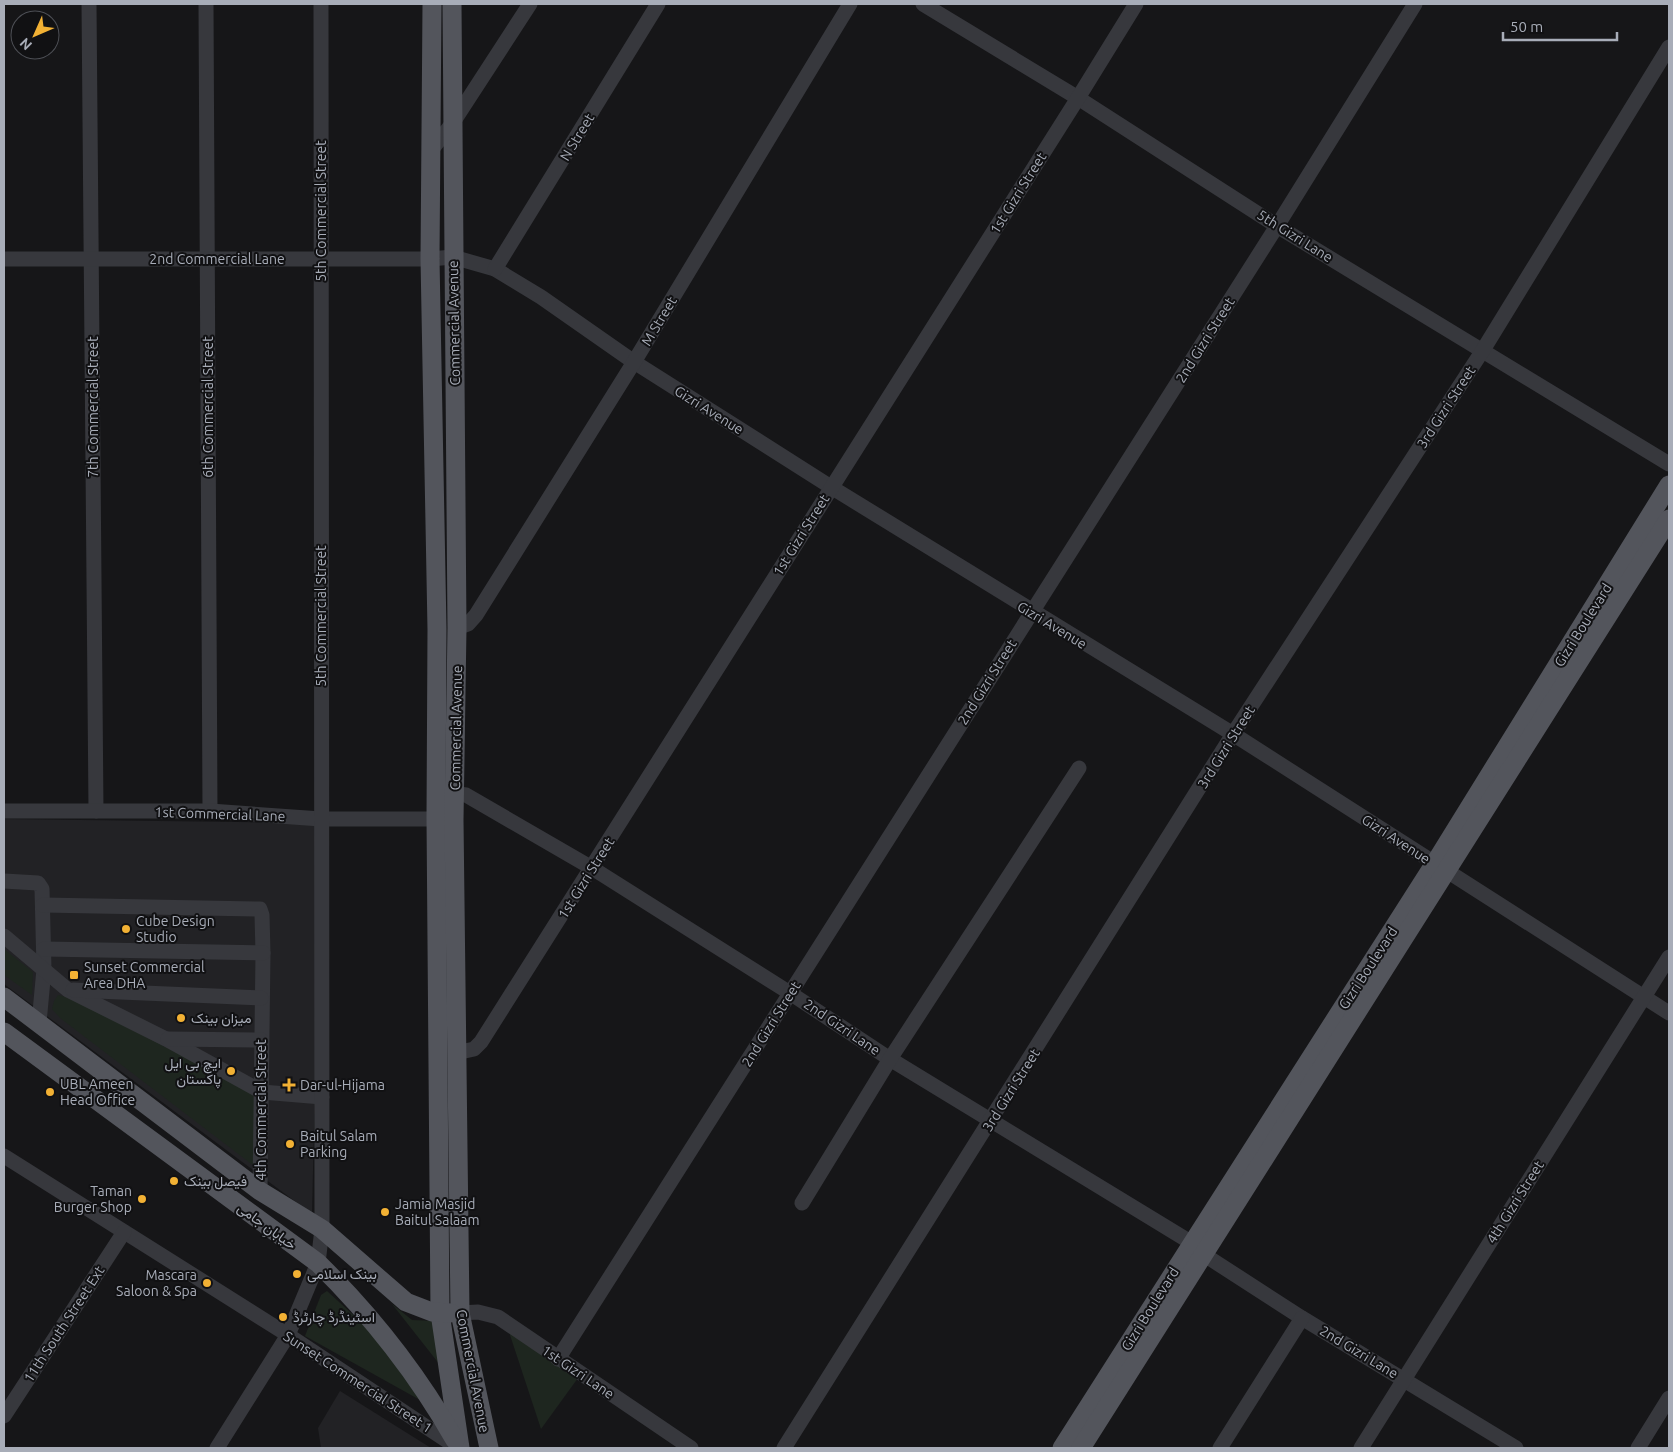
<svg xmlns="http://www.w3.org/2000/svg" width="1673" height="1452" font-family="Ubuntu,Vazirmatn,sans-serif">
  <rect width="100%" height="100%" fill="#161618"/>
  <g fill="#222225">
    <path d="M 4,819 L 321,823 L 312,1214 L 4,984 Z"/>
    <path d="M 340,1391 L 431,1448 L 321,1448 L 318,1428 Z"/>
  </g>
  <g fill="#1e261f">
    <path d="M 4,949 L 33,972 L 32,995 L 4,975 Z"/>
    <path d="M 58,995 L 70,998 L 255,1093 L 254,1166 L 60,1018 L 52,1009 L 54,1001 Z"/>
    <path d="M 327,1291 L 372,1332 L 420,1400 L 305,1336 L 321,1295 Z"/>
    <path d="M 392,1304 L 412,1320 L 435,1321 L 444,1370 Z"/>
    <path d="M 509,1332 L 578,1378 L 541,1429 Z"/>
  </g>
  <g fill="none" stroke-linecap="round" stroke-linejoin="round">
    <g stroke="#37383d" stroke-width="15">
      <path d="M 89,4 L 96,811"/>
      <path d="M 206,4 L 210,811"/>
      <path d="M 923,4 L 1078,98 L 1277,226 L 1669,464"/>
      <path d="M 432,149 L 452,124 L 530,4"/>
      <path d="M 4,259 L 430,259 L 453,257 L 495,269 L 541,297 L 634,362 L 831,487 L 1233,734 L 1669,1013"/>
      <path d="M 495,269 L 658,4"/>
      <path d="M 457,628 L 468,624 L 476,615 L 634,362 L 850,4"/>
      <path d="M 444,792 L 466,795 L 592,868 L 790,993 L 890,1059 L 1192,1243"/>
      <path d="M 4,811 L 210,811 L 321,819 L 447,819"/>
      <path d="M 4,881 L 38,883 L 42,889 L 44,969 L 39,1023"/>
      <path d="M 43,905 L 260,909 L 262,915 L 263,953 L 260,1191"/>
      <path d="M 4,936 L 68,990 L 166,1039 L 262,1092 L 322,1097"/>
      <path d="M 44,949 L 263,953"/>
      <path d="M 73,990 L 261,998"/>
      <path d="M 168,1039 L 261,1040"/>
      <path d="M 456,1053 L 474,1049 L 481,1042 L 1078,98 L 1136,4"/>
      <path d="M 4,1156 L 288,1335 L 458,1448"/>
      <path d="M 802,1203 L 890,1059 L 1079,768"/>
      <path d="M 1203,1254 L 1302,1318 L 1516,1448"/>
      <path d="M 460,1313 L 478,1312 L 498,1317 L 691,1448"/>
      <path d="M 558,1359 L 1277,226 L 1415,4"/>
      <path d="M 4,1416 L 124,1232"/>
      <path d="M 217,1448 L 288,1335 L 318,1263 L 322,1229 L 321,4"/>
      <path d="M 784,1448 L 1233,734 L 1483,350 L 1669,47"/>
      <path d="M 1220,1448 L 1302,1318"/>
      <path d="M 1361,1448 L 1669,957"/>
      <path d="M 1638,1448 L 1669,1398"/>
    </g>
    <g stroke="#53555c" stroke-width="19">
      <path d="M 432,4 L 430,259 L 437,629 L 436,818 L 440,1313 L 460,1448"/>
      <path d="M 452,4 L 457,628 L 454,820 L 460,1313 L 489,1448"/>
      <path d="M 4,997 L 260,1191 L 322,1229 L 406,1302 L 432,1312 L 451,1313"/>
      <path d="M 4,1032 L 318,1263 C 371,1315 418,1375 455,1440"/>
      <path d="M 1062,1448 L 1435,863 L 1669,485"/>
      <path d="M 1081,1448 L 1669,519"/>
    </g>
  </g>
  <g fill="#f2b134" stroke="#111113" stroke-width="2">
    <circle cx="126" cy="929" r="5"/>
    <rect x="69" y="970" width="10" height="10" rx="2.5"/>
    <circle cx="181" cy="1018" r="5"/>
    <circle cx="231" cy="1071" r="5"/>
    <path d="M286.5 1077.5h5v5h5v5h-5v5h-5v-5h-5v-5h5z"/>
    <circle cx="50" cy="1092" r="5"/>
    <circle cx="290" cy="1144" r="5"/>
    <circle cx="174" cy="1181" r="5"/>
    <circle cx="142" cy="1199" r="5"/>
    <circle cx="385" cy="1212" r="5"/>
    <circle cx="297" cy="1274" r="5"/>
    <circle cx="207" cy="1283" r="5"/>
    <circle cx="283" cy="1317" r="5"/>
  </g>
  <g text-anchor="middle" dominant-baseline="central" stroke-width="4" stroke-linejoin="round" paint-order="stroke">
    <g font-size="14" fill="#a8adb8" stroke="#111113">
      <text transform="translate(577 137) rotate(-59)">N Street</text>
      <text transform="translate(1018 193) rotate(-58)">1st Gizri Street</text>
      <text transform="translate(321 211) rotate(-90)">5th Commercial Street</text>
      <text transform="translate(1295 236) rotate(32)">5th Gizri Lane</text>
      <text x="217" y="259">2nd Commercial Lane</text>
      <text transform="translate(659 321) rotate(-59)">M Street</text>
      <text transform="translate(454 323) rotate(-91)">Commercial Avenue</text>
      <text transform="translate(1205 340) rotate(-58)">2nd Gizri Street</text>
      <text transform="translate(93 407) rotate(-90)">7th Commercial Street</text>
      <text transform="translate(208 407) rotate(-90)">6th Commercial Street</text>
      <text transform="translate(1446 407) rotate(-57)">3rd Gizri Street</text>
      <text transform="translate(709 410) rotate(32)">Gizri Avenue</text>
      <text transform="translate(801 535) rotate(-58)">1st Gizri Street</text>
      <text transform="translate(321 616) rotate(-90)">5th Commercial Street</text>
      <text transform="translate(1052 625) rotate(31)">Gizri Avenue</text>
      <text transform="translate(1583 625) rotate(-58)">Gizri Boulevard</text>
      <text transform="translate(987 682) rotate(-58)">2nd Gizri Street</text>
      <text transform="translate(456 728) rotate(-89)">Commercial Avenue</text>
      <text transform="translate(1226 747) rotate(-58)">3rd Gizri Street</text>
      <text transform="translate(220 814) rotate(2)">1st Commercial Lane</text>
      <text transform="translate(1396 839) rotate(33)">Gizri Avenue</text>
      <text transform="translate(586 878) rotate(-58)">1st Gizri Street</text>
      <text transform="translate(1368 968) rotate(-57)">Gizri Boulevard</text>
      <text transform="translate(771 1024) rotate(-58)">2nd Gizri Street</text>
      <text transform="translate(842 1027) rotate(34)">2nd Gizri Lane</text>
      <text transform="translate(1011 1090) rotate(-58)">3rd Gizri Street</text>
      <text transform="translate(261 1110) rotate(-90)">4th Commercial Street</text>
      <text transform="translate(1515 1202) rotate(-58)">4th Gizri Street</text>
      <text transform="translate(267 1226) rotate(36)">خیابانِ جامی</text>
      <text transform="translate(1150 1309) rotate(-58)">Gizri Boulevard</text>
      <text transform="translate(64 1324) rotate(-57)">11th South Street Ext</text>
      <text transform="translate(1359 1352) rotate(31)">2nd Gizri Lane</text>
      <text transform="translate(473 1371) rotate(79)">Commercial Avenue</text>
      <text transform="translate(578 1372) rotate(34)">1st Gizri Lane</text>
      <text transform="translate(358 1382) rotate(33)">Sunset Commercial Street 1</text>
    </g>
    <g font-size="14" fill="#a8adb8" stroke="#111113" text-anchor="start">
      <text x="136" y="921">Cube Design<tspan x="136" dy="16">Studio</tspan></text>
      <text x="84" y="967">Sunset Commercial<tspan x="84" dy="16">Area DHA</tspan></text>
      <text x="191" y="1018">میزان بینک</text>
      <text x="221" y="1063" text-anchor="end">ایچ بی ایل<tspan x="221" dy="16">پاکستان</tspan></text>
      <text x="60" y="1084">UBL Ameen<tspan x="60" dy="16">Head Office</tspan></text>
      <text x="300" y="1085">Dar-ul-Hijama</text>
      <text x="300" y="1136">Baitul Salam<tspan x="300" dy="16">Parking</tspan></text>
      <text x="184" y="1181">فیصل بینک</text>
      <text x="132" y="1191" text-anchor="end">Taman<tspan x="132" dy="16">Burger Shop</tspan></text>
      <text x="395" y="1204">Jamia Masjid<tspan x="395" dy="16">Baitul Salaam</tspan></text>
      <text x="307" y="1274">بینک اسلامی</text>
      <text x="197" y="1275" text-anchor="end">Mascara<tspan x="197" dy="16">Saloon &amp; Spa</tspan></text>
      <text x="293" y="1317">اسٹینڈرڈ چارٹرڈ</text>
    </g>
  </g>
  <rect width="1673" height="1452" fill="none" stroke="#a8adb8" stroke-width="10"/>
  <g transform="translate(35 35) rotate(225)"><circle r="24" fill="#111113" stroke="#4d4f55"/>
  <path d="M0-4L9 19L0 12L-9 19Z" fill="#f2b134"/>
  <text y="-8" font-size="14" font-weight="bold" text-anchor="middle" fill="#a8adb8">N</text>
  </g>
  <path d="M1503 32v8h114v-8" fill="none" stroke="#a8adb8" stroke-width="2.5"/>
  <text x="1510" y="32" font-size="15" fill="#a8adb8" stroke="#111113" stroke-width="4" paint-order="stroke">50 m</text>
</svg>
